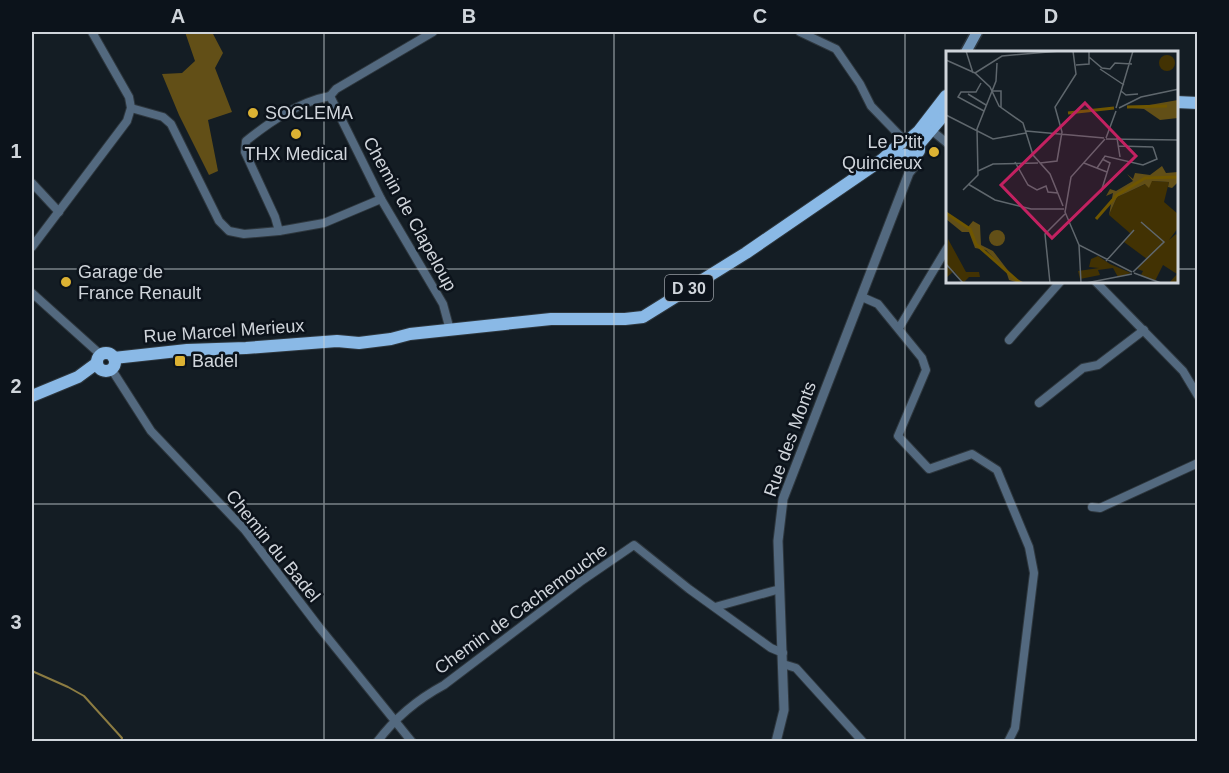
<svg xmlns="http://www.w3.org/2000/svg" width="1229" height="773" font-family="Arial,sans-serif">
  <rect width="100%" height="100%" fill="#141d24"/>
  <path fill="#624f17" d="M 185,32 L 212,32 L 223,53 L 215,68 L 232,112 L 208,120 L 218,171 L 209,175 L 179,115 L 162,74 L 182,73 L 195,61 Z"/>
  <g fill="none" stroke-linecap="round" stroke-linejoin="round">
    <path stroke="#8c7c42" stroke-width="2" d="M 32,671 L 68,687 L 84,696 L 122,738 L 121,742"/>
    <g stroke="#2e373e" stroke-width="10">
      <g id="minor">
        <path d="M 800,32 L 836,49 L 860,84 L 871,106 L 904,140"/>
        <path d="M 330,96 L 381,199 L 443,304 L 450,330"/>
        <path d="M 330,96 L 336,89 L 433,32"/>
        <path d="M 131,108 L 163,117 L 171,124 L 219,221 L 229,231 L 244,234 L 279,231 L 324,223 L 381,199"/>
        <path d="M 931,130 L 947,143"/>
        <path d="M 32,183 L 59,212"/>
        <path d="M 279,231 L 275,217 L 245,152 L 246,141 C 271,121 299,102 330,96"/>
        <path d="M 32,247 L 127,121 L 131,108 L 129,97 L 92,32"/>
        <path d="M 1096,282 L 1183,371 L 1198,396"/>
        <path d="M 32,293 L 101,355"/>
        <path d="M 862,297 L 878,304 L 922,358 L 926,370 L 898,436 L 929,469 L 972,454 L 997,470 L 1029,547 L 1034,573 L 1015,728 L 1008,742"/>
        <path d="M 899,328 L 947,248"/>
        <path d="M 1009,340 L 1060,282"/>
        <path d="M 112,370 L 151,431 L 245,530 L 319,627 L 412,742"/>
        <path d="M 1039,403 L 1083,368 L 1098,365 L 1144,330"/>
        <path d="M 1092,507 L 1100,508 L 1198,463"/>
        <path d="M 715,607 L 780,589"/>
        <path d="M 783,664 L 796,668 L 863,742"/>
        <path d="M 377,742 C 395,718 418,699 444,685 L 580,582 L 634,545 L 689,589 L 771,648 L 783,653"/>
      </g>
    </g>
    <g stroke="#2e373e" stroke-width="11">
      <path id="tertiary" d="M 776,742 L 784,710 L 778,541 L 783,499 L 909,173 L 913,168 L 916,155"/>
    </g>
    <g stroke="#2e373e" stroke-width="13">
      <path id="secondary" d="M 966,52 L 977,32"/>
    </g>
    <g stroke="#2e373e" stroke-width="14">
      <g id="primary">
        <path d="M 1176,102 L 1198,103"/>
        <path d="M 919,144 L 947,111"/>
        <path d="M 885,159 L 905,155 L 914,156 L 919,151 L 919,144"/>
        <circle cx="106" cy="362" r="9"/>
        <path d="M 114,358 L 187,350 L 246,348 L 337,341 L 359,343 L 391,339 L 410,334 L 551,319 L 625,319 L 643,317 L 746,253 L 883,159 L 904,140 L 911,138 L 919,131 L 946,96"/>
        <path d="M 32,396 L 78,377 L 97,363"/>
      </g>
    </g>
    <use href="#minor" stroke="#53697f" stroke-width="8"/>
    <use href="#tertiary" stroke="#53697f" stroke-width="9"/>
    <use href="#secondary" stroke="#7296b9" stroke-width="10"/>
    <use href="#primary" stroke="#8ab9e6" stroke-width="12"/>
  </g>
  <path fill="none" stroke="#d0d5db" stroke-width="1.5" stroke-opacity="0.55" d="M 324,32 L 324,742M 614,32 L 614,742M 905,32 L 905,742M 32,269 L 947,269M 1176,269 L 1198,269M 32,504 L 1198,504"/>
  <g fill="#dcb233" stroke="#0c131b" stroke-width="2">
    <circle cx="253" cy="113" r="6"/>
    <circle cx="296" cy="134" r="6"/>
    <circle cx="934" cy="152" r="6"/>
    <circle cx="66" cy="282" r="6"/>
    <rect x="174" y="355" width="12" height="12" rx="3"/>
  </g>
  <g text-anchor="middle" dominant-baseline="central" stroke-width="5" stroke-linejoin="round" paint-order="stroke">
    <rect fill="#0c131b" stroke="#959ba1" stroke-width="1.5" x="665" y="275" width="48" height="26" rx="4.5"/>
    <g font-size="16" font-weight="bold" fill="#d0d5db">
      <text x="689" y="288">D 30</text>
    </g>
    <g font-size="18" fill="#d0d5db" stroke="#0c131b" text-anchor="start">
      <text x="265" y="113">SOCLEMA</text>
      <text x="922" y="142" text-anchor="end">Le P'tit<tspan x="922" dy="21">Quincieux</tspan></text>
      <text x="296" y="154" text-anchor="middle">THX Medical</text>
      <text x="78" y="272">Garage de<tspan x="78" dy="21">France Renault</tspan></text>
      <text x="192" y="361">Badel</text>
    </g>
    <g font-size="18" fill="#d0d5db" stroke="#0c131b">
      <text transform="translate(410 214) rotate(61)">Chemin de Clapeloup</text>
      <text transform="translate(224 331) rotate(-4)">Rue Marcel Merieux</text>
      <text transform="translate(790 439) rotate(-70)">Rue des Monts</text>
      <text transform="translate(273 546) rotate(51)">Chemin du Badel</text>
      <text transform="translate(521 609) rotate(-36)">Chemin de Cachemouche</text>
    </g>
  </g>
  <g transform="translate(946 51)">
    <rect width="232" height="232" fill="#141d24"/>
    <path d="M213 12a8 8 0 1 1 16 0a8 8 0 1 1-16 0ZM 206,130 L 223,131 L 218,151 L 232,163 L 232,177 L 223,189 L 230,183 L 232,186 L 232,232 L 223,232 L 231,223 L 217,214 L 209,230 L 195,224 L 197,220 L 191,218 L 201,208 L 178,191 L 185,183 L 163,164 L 171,146 ZM 2,188 L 20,221 L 33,221 L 34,226 L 23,226 L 17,232 L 8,220 L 0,227 ZM 152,205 L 164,213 L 185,222 L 172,226 L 167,217 L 152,219 L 154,224 L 134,228 L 132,220 L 153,217 L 143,216 L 145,208 Z" fill="#423203"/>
    <path d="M 232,49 L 232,67 L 214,69 L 198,58 L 186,57 ZM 216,115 L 220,122 L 232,121 L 232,131 L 226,137 L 222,136 L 223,131 L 206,130 L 203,137 L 199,133 L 180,142 L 171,146 L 163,164 L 167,142 L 160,145 L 164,138 L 170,140 L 187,130 L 181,123 L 187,128 L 189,122 L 204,124 ZM 0,162 L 22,176 L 27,170 L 34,174 L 35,194 L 47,200 L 67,226 L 77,231 L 98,232 L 73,232 L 63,229 L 60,220 L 40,199 L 29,197 L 23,181 L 16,181 L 0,168 ZM43 187a8 8 0 1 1 16 0a8 8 0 1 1-16 0Z" fill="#624f17"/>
    <path fill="none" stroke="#6f5600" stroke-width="3" d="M 181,56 L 221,55M 122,62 L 168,57M 0,162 L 24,178 L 30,193 L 74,232M 150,168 L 171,144 L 199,127 L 233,126"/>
    <path fill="none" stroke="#5f676d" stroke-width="1.5" d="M 20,0 L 27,22M 143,6 L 156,17 L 164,18 L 169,12 L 186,13M 0,9 L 29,22 L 44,36 L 53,55 L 77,72 L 87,104 L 104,123 L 117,155M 130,14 L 143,13 L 143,0M 154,18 L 178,34M 29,22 L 56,5 L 114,0M 35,32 L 30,41 L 15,41 L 12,46 L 38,60M 46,40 L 55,40 L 55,57M 175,40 L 180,44 L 192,43M 22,43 L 40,54M 170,57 L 187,0M 173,57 L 195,46 L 233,38M 0,64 L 47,88 L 80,82M 80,80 L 158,87M 160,87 L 170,60M 171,87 L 174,106M 159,88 L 125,126 L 119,161 L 133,194 L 186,221M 160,88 L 233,89M 172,95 L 207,96M 69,111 L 82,134 L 91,139 L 100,135 L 102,141 L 112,142M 94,112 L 111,110 L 116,81 L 109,56 L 130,23 L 127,0M 138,112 L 161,121M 151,117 L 159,105 L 197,114 L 211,108 L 207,96M 32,120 L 47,113 L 92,112M 22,133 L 49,149 L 85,158 L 118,158M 17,139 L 32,124 L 31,78 L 50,30 L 51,12M 155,141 L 164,112 L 156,108M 133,194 L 135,232M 160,210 L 188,179M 0,213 L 17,232M 187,221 L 218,191 L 195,171M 188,222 L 215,232M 104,232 L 99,183 L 119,163M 140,232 L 186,223"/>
    <path fill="#c32161" fill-opacity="0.15" stroke="#c32161" stroke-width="3" d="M 139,52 L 190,105 L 106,187 L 55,134 Z"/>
    <rect width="232" height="232" fill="none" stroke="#d0d5db" stroke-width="3"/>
  </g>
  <rect width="1229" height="773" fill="none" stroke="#0c131b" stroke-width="66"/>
  <rect x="33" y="33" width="1163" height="707" fill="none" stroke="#d0d5db" stroke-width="2"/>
  <g font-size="20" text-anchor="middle" font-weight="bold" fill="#d0d5db">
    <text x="178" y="23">A</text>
    <text x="469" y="23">B</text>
    <text x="760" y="23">C</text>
    <text x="1051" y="23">D</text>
    <text x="16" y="158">1</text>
    <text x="16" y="393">2</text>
    <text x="16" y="629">3</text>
  </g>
</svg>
